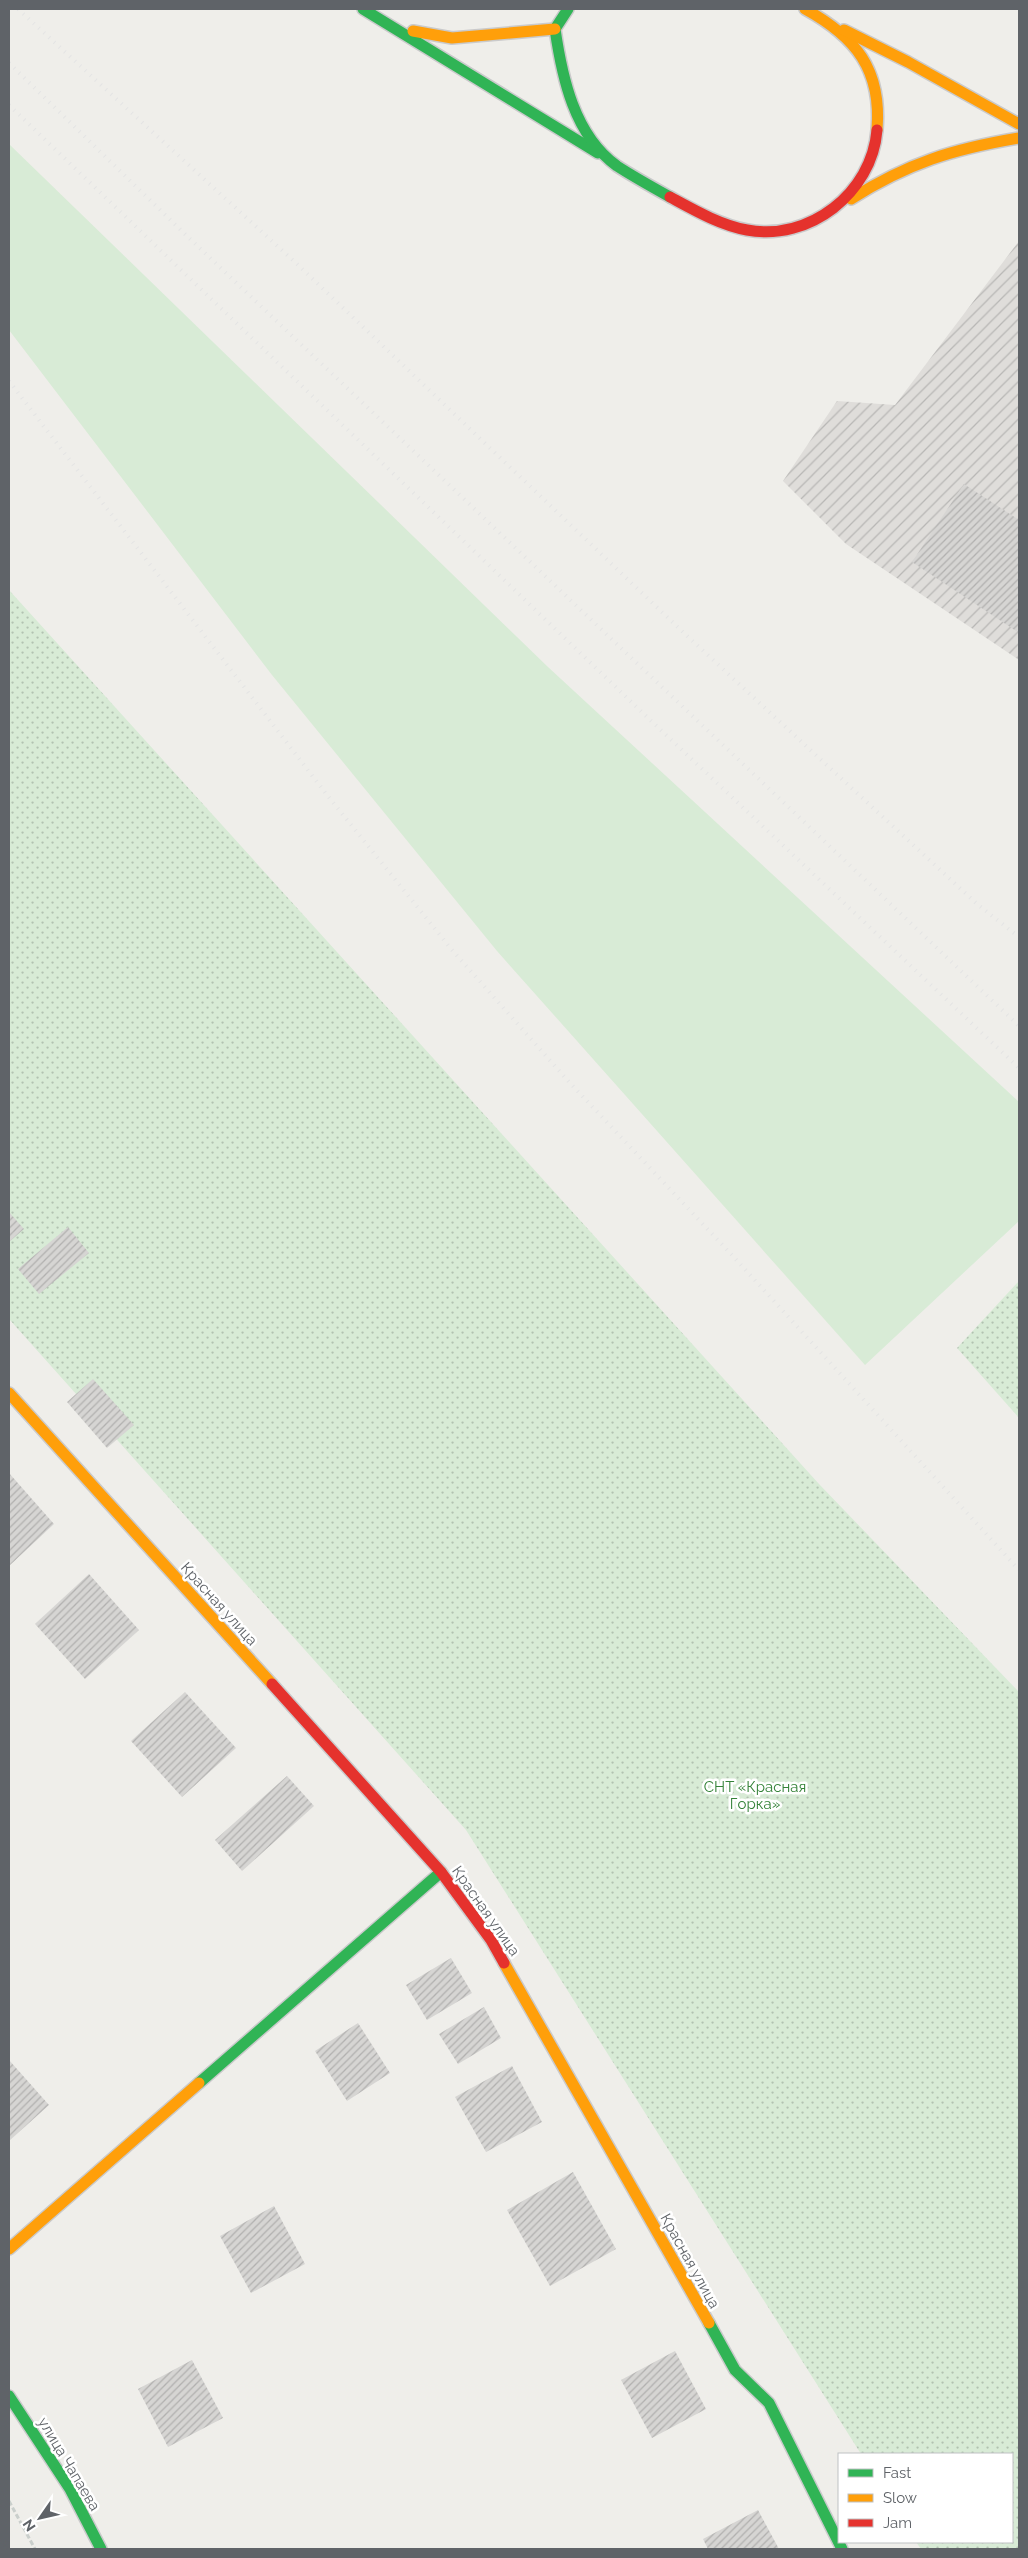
<svg xmlns="http://www.w3.org/2000/svg" width="1028" height="2558" font-family="Raleway,sans-serif">
  <defs>
    <pattern id="industrial-furrows" width="10" height="10" patternUnits="userSpaceOnUse" patternTransform="scale(1.25)"><rect width="10" height="10" fill="#dfddda"/><path d="M-1 1l2-2M0 10L10 0M9 11l2-2" fill="none" stroke="#b8b7b5"/></pattern>
    <pattern id="garden-dots" width="8" height="8" patternUnits="userSpaceOnUse" patternTransform="scale(1.25)"><rect width="8" height="8" fill="#d8ebd6"/><path d="M2 2h.1M6 6h.1" fill="none" stroke="#b2c2b1" stroke-width="1.8" stroke-linecap="round"/></pattern>
    <pattern id="building-hatch" width="6" height="6" patternUnits="userSpaceOnUse" patternTransform="scale(1.25)"><rect width="6" height="6" fill="#d6d5d3"/><path d="M-1 1l2-2M0 6l6-6M5 7l2-2" fill="none" stroke="#b1b0af"/></pattern>
  </defs>
  <rect width="100%" height="100%" fill="#efeeea"/>
  <path fill="url(#industrial-furrows)" d="M 1019,241 L 1019,660 L 846,544 L 783,481 L 837,401 L 895,405 Z"/>
  <path fill="#d8ebd6" d="M 9,144 L 548,667 L 1019,1102 L 1019,1221 L 865,1365 L 497,951 L 272,675 L 9,330 Z"/>
  <g fill="url(#garden-dots)">
    <path d="M 9,590 L 819,1484 L 1019,1692 L 1019,2549 L 921,2549 L 916,2542 L 1012,2542 L 1012,2454 L 861,2454 L 466,1830 L 9,1319 Z"/>
    <path d="M 1019,1281 L 1019,1418 L 957,1348 Z"/>
  </g>
  <g fill="url(#building-hatch)">
    <path d="M 964,484 L 1019,520 L 1019,633 L 912,562 Z"/>
    <path d="M 9,1212 L 24,1229 L 9,1242 Z"/>
    <path d="M 68,1227 L 89,1253 L 39,1294 L 18,1269 Z"/>
    <path d="M 93,1379 L 134,1425 L 107,1448 L 67,1402 Z"/>
    <path d="M 9,1473 L 54,1524 L 9,1566 Z"/>
    <path d="M 89,1574 L 139,1630 L 85,1679 L 35,1624 Z"/>
    <path d="M 185,1692 L 236,1748 L 182,1797 L 131,1741 Z"/>
    <path d="M 287,1776 L 314,1806 L 242,1871 L 215,1840 Z"/>
    <path d="M 451,1958 L 472,1993 L 427,2020 L 406,1985 Z"/>
    <path d="M 484,2007 L 501,2038 L 458,2064 L 439,2034 Z"/>
    <path d="M 358,2023 L 390,2073 L 347,2101 L 315,2051 Z"/>
    <path d="M 9,2060 L 49,2105 L 9,2141 Z"/>
    <path d="M 512,2066 L 542,2122 L 486,2152 L 455,2097 Z"/>
    <path d="M 573,2172 L 616,2249 L 550,2286 L 507,2210 Z"/>
    <path d="M 274,2206 L 305,2264 L 251,2293 L 220,2236 Z"/>
    <path d="M 675,2351 L 706,2409 L 652,2438 L 621,2380 Z"/>
    <path d="M 192,2360 L 223,2418 L 168,2447 L 138,2389 Z"/>
    <path d="M 758,2510 L 779,2549 L 708,2549 L 703,2539 Z"/>
  </g>
  <g fill="none" stroke-linecap="round" stroke-linejoin="round">
    <g stroke="#cacacb" stroke-width="14">
      <g id="fast">
        <path d="M 363,9 L 598,153"/>
        <path d="M 568,9 L 555,29 C 562,77 574,135 617,166 C 634,177 652,187 670,197"/>
        <path d="M 199,2083 L 441,1872"/>
        <path d="M 709,2323 L 735,2370 L 769,2403 L 842,2549"/>
        <path d="M 9,2396 L 70,2489 L 101,2549"/>
      </g>
    </g>
    <g stroke="#cacacb" stroke-width="14">
      <g id="slow">
        <path d="M 805,9 C 856,37 882,70 877,130"/>
        <path d="M 844,30 L 908,62 L 1019,124"/>
        <path d="M 413,31 L 452,38 L 555,29"/>
        <path d="M 851,199 C 908,163 953,149 1019,138"/>
        <path d="M 9,1393 L 272,1684"/>
        <path d="M 504,1963 L 709,2323"/>
        <path d="M 9,2249 L 199,2083"/>
      </g>
    </g>
    <g stroke="#cacacb" stroke-width="14">
      <g id="jam">
        <path d="M 670,197 C 694,210 720,225 747,230 C 809,242 872,193 877,130"/>
        <path d="M 272,1684 L 441,1872 L 491,1940 L 504,1963"/>
      </g>
    </g>
    <path stroke="#cacfcc" stroke-width="3" stroke-dasharray="5 2.5" stroke-linecap="butt" d="M 9,2501 L 35,2549"/>
    <use href="#fast" stroke="#30b455" stroke-width="11"/>
    <use href="#slow" stroke="#ff9f0a" stroke-width="11"/>
    <use href="#jam" stroke="#e5322d" stroke-width="11"/>
    <g stroke="#e4e4e4" stroke-width="4" stroke-dasharray="1 6" stroke-linecap="butt">
      <path d="M 18,9 L 297,264 L 685,634 L 977,904 L 1019,937"/>
      <path d="M 9,63 L 188,237 L 1019,1026"/>
      <path d="M 9,105 L 647,717 L 1019,1068"/>
      <path d="M 9,381 L 327,795 L 452,950 L 570,1083 L 731,1254 L 1019,1570"/>
    </g>
  </g>
  <g text-anchor="middle" dominant-baseline="central" stroke-width="5" stroke-linejoin="round" paint-order="stroke">
    <g font-size="15" fill="#5f6368" stroke="#fff">
      <text transform="translate(219 1604) rotate(48)">Красная улица</text>
      <text transform="translate(486 1911) rotate(55)">Красная улица</text>
      <text transform="translate(690 2261) rotate(61)">Красная улица</text>
      <text transform="translate(69 2464) rotate(59)">улица Чапаева</text>
    </g>
    <g font-size="15" fill="#348238" stroke="#fff">
      <text x="755" y="1787">СНТ «Красная<tspan x="755" dy="17">Горка»</tspan></text>
    </g>
  </g>
  <rect width="1028" height="2558" fill="none" stroke="#5f6368" stroke-width="20"/>
  <rect x="838" y="2453" width="175" height="90" fill="#ffffff" stroke="#bfc1c3"/>
  <rect x="848" y="2469" width="25" height="8" fill="#30b455" stroke="#bfc1c3"/>
  <text x="883" y="2478" font-size="15" fill="#5f6368">Fast</text>
  <rect x="848" y="2494" width="25" height="8" fill="#ff9f0a" stroke="#bfc1c3"/>
  <text x="883" y="2503" font-size="15" fill="#5f6368">Slow</text>
  <rect x="848" y="2519" width="25" height="8" fill="#e5322d" stroke="#bfc1c3"/>
  <text x="883" y="2528" font-size="15" fill="#5f6368">Jam</text>
  <g transform="translate(40 2518) rotate(236)" stroke="#ffffff" stroke-width="4" paint-order="stroke">
  <path d="M0-4L9 19L0 12L-9 19Z" fill="#5f6368"/>
  <text y="-8" font-size="14" font-weight="bold" text-anchor="middle" fill="#5f6368">N</text>
  </g>
</svg>
